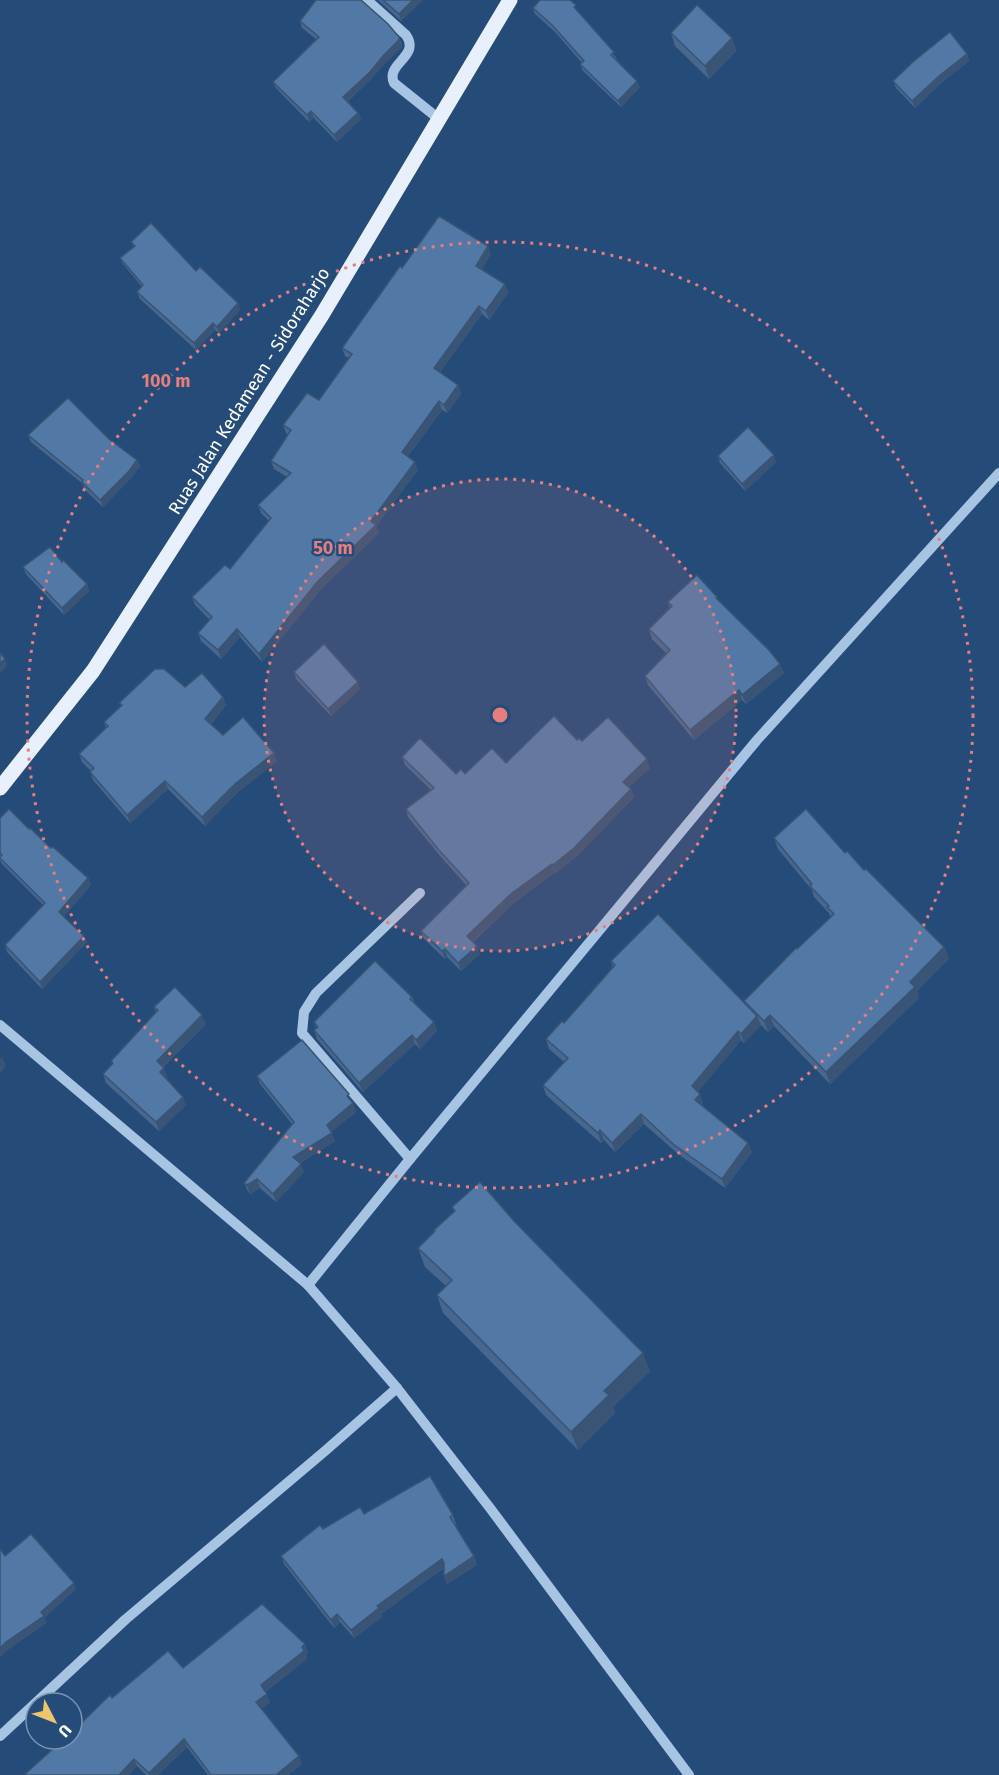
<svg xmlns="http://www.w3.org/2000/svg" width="999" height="1775" font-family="'Fira Sans',sans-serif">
  <rect width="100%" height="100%" fill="#254c79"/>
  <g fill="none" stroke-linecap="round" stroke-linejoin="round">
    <g stroke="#a8c4e3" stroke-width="10">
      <path d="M 367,0 L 406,35 C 421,57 385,63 394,83 L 439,119"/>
      <path d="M 0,1025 L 308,1285 L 397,1388 L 490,1508 L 689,1775"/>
      <path d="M 410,1159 L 302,1033 L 304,1012 L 316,993 L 420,893"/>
      <path d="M 308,1285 L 410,1159 L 757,740 L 999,473"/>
      <path d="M 0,1736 L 126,1619 L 325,1451 L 397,1388"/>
    </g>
    <path stroke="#e7f0fc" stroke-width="15" d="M 0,788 L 93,671 L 322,315 L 510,0"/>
  </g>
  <g fill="#47678e">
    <path d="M 378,0 L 423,0 L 401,21 Z"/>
    <path d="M 533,8 L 578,12 L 617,59 L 616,59 L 640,87 L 621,107 L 583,71 L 580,64 L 582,63 L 555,32 L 535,14 Z"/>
    <path d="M 300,21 L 399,37 L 402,44 L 402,47 L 385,63 L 372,78 L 348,101 L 358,113 L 361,119 L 337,142 L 314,118 L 309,122 L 276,88 L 273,82 L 316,39 L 302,28 Z"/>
    <path d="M 671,33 L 732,38 L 736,51 L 709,79 L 675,46 Z"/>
    <path d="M 967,54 L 969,61 L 941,83 L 915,108 L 896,88 L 893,81 Z"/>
    <path d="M 131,242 L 196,271 L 238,303 L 240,310 L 219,333 L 215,330 L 196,350 L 140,299 L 137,292 L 142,287 L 123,264 L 120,258 L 134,247 Z"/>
    <path d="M 491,254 L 482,269 L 505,284 L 508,293 L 489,320 L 482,314 L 440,372 L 458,385 L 461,394 L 447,413 L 442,410 L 408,456 L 418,470 L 376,526 L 379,533 L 321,589 L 262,662 L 240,637 L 221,659 L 201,641 L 198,633 L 210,620 L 195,605 L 192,597 L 230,569 L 269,521 L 261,513 L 258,505 L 287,477 L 274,469 L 271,461 L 288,434 L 286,433 L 283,425 L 319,400 L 349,358 L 345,356 L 342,348 L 402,268 Z"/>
    <path d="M 28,435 L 109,439 L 137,460 L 140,466 L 131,478 L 103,507 L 84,489 L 83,484 L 31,442 Z"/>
    <path d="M 718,456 L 776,462 L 745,491 L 720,463 Z"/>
    <path d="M 62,562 L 87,584 L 89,591 L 64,615 L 26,574 L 23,567 Z"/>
    <path d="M 717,597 L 718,600 L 784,673 L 746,704 L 742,700 L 694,740 L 648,685 L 645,676 L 666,653 L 652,639 L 649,629 L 670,608 L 668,602 Z"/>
    <path d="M 294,672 L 360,689 L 331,716 L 296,679 Z"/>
    <path d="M 185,687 L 223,697 L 226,705 L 211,724 L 223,735 L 277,761 L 238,792 L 205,826 L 168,789 L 130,823 L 93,780 L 90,772 L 91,771 L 82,762 L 79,754 L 106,728 L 104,722 L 121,706 L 119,703 Z"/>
    <path d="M 577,740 L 650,768 L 629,787 L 631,789 L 634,797 L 577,856 L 556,873 L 555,872 L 515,902 L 473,942 L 480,954 L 461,971 L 447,957 L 445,959 L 424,939 L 421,931 L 466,885 L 441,857 L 408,817 L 406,809 L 431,790 L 405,765 L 402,757 L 456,774 L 465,774 L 506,763 Z"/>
    <path d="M 0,818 L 29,829 L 51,848 L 88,878 L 91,885 L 64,916 L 87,942 L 42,989 L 7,952 L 5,945 L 43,905 L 2,864 L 0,860 Z"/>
    <path d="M 774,838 L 845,853 L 864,870 L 944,947 L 949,958 L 917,991 L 919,998 L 830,1084 L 774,1026 L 768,1032 L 760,1024 L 761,1025 L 744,1043 L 741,1040 L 698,1092 L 703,1103 L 702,1105 L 752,1152 L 725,1188 L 677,1153 L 644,1124 L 615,1152 L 604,1140 L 601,1143 L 546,1095 L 543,1085 L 564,1062 L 549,1049 L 546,1039 L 564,1023 L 613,968 L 611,961 L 745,1003 L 744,1001 L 831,918 L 829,913 L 814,897 L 812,890 L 778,849 Z"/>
    <path d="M 412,997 L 414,1002 L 434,1022 L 437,1031 L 420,1049 L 415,1044 L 363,1092 L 317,1039 L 314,1030 L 316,1028 L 314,1022 Z"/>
    <path d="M 154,1007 L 206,1024 L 163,1067 L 167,1077 L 166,1078 L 186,1105 L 159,1131 L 106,1083 L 103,1074 L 112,1064 L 111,1061 L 156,1012 Z"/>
    <path d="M 257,1076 L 351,1101 L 356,1112 L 331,1132 L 335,1141 L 300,1163 L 304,1172 L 276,1202 L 260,1188 L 250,1194 L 248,1191 L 244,1183 L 292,1124 L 260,1084 Z"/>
    <path d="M 452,1207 L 514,1221 L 650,1371 L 613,1407 L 615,1413 L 578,1450 L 443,1313 L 437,1295 L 446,1286 L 425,1267 L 418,1248 L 434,1232 L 434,1230 L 454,1212 Z"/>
    <path d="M 364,1514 L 453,1515 L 456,1524 L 455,1525 L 474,1556 L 477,1565 L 447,1584 L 444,1576 L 444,1568 L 381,1614 L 382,1617 L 354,1638 L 340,1622 L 334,1628 L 284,1564 L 281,1556 L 323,1529 Z"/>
    <path d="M 308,1652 L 306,1654 L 307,1659 L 265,1692 L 270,1702 L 261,1709 L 302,1764 L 288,1775 L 208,1775 L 187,1747 L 158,1775 L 146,1775 L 137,1766 L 129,1775 L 112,1698 L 183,1668 Z"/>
  </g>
  <g fill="#395474">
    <path d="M 413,0 L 423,0 L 401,21 L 399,14 Z"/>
    <path d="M 399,37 L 402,47 L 385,63 L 372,78 L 345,103 L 343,97 Z"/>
    <path d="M 732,38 L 736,51 L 709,79 L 705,66 Z"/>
    <path d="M 967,54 L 969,61 L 941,83 L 915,108 L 912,101 L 939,76 Z"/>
    <path d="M 637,81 L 640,87 L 621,107 L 618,101 Z"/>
    <path d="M 311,111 L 314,118 L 309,122 L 307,115 Z"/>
    <path d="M 358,113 L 361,119 L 337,142 L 334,135 Z"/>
    <path d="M 488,246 L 491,254 L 479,274 L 476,266 Z"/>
    <path d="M 505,284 L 508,293 L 489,320 L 486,311 Z"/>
    <path d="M 238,303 L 240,310 L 219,333 L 217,327 Z"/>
    <path d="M 479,306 L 482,314 L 437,376 L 434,368 Z"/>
    <path d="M 213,323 L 215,330 L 196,350 L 194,343 Z"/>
    <path d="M 458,385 L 461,394 L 447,413 L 444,405 Z"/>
    <path d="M 439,401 L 442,410 L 405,460 L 402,452 Z"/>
    <path d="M 774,455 L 776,462 L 745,491 L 742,484 Z"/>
    <path d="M 137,460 L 140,466 L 131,478 L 103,507 L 100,500 Z"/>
    <path d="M 415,462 L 418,470 L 376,526 L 379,533 L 321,589 L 262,662 L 259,654 L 318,581 L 371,521 Z"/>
    <path d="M 87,584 L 89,591 L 64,615 L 62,608 Z"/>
    <path d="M 237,629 L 240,637 L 221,659 L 218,650 Z"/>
    <path d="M 5,659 L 7,666 L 0,673 L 0,663 Z"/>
    <path d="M 780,664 L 784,673 L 746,704 L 742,695 Z"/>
    <path d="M 358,682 L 360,689 L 331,716 L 328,709 Z"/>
    <path d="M 739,690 L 742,700 L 694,740 L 690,730 Z"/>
    <path d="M 223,697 L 226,705 L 208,727 L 205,719 Z"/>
    <path d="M 274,753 L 277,761 L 238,792 L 205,826 L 202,817 L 235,784 Z"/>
    <path d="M 647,759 L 650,768 L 626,790 L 623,782 Z"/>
    <path d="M 165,781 L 168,789 L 130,823 L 127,815 Z"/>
    <path d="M 631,789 L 634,797 L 577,856 L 556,873 L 553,865 Z"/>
    <path d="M 552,864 L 555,872 L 515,902 L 470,944 L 467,936 L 512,893 Z"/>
    <path d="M 88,878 L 91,885 L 62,918 L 59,912 Z"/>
    <path d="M 84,936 L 87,942 L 42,989 L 40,982 Z"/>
    <path d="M 477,946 L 480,954 L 461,971 L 458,963 Z"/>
    <path d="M 944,947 L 949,958 L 917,991 L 919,998 L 830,1084 L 826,1072 Z"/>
    <path d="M 445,949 L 447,957 L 445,959 L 442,951 Z"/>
    <path d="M 202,1015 L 206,1024 L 160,1069 L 157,1061 Z"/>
    <path d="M 770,1015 L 774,1026 L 768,1032 L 764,1021 Z"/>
    <path d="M 757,1016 L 761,1025 L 744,1043 L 741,1034 Z"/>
    <path d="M 434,1022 L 437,1031 L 420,1049 L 416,1040 Z"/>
    <path d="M 738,1031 L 741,1040 L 695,1096 L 692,1086 Z"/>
    <path d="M 412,1035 L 415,1044 L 363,1092 L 359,1083 Z"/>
    <path d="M 2,1057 L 6,1066 L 0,1073 L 0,1059 Z"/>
    <path d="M 164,1068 L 167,1077 L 163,1081 L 160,1072 Z"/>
    <path d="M 700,1094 L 703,1103 L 698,1109 L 695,1100 Z"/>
    <path d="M 183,1097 L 186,1105 L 159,1131 L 156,1122 Z"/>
    <path d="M 353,1103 L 356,1112 L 330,1133 L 327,1125 Z"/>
    <path d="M 641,1114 L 644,1124 L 615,1152 L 612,1143 Z"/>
    <path d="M 600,1130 L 604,1140 L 601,1143 L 598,1133 Z"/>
    <path d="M 332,1133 L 335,1141 L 296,1165 L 293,1157 Z"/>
    <path d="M 748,1143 L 752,1152 L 725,1188 L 722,1179 Z"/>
    <path d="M 301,1164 L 304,1172 L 276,1202 L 273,1194 Z"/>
    <path d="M 257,1179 L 260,1188 L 250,1194 L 247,1185 Z"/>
    <path d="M 643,1353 L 650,1371 L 613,1407 L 615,1413 L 578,1450 L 571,1432 L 604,1391 Z"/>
    <path d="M 474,1556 L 477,1565 L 447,1584 L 444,1576 Z"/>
    <path d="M 442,1559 L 445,1567 L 381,1614 L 382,1617 L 354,1638 L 351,1630 L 377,1606 Z"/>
    <path d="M 74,1583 L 76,1589 L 45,1618 L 47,1623 L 9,1649 L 0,1657 L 0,1648 Z"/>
    <path d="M 337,1614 L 340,1622 L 334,1628 L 331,1620 Z"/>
    <path d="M 305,1644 L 308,1652 L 306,1654 L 307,1659 L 263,1693 L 261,1685 Z"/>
    <path d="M 267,1694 L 270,1702 L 259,1710 L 256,1702 Z"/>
    <path d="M 184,1739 L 187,1747 L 158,1775 L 150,1775 L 149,1773 Z"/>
    <path d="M 299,1756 L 302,1764 L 288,1775 L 276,1775 Z"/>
    <path d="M 134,1759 L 137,1766 L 129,1775 L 119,1775 Z"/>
  </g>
  <g fill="#5278a5" stroke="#395474" stroke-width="1.5">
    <path d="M 316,0 L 361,0 L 388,24 L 399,37 L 399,40 L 383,56 L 370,72 L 343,97 L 358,113 L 334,135 L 311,111 L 307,115 L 273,82 L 319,37 L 300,21 Z"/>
    <path d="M 383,0 L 413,0 L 399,14 Z"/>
    <path d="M 540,0 L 570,0 L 576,5 L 574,7 L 614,52 L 611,55 L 637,81 L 618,101 L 580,64 L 584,61 L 553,26 L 533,8 Z"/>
    <path d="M 697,5 L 732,38 L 705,66 L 671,33 Z"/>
    <path d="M 950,32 L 967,54 L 939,76 L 912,101 L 893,81 L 914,61 Z"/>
    <path d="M 439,216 L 488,246 L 476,266 L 505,284 L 486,311 L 479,306 L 434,368 L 458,385 L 444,405 L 439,401 L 402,452 L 415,462 L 371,521 L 376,525 L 318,581 L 259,654 L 237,629 L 218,650 L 198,633 L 212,617 L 192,597 L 225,565 L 230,569 L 271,518 L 258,505 L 291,473 L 271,461 L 291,430 L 283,425 L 307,393 L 319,400 L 352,354 L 342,348 L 400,266 L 402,268 Z"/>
    <path d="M 151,223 L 196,271 L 200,267 L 238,303 L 217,327 L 213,323 L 194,343 L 137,292 L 143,285 L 120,258 L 135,246 L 131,242 Z"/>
    <path d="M 68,398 L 109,439 L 137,460 L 129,471 L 100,500 L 82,482 L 83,480 L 28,435 Z"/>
    <path d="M 748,427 L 774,455 L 742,484 L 718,456 Z"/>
    <path d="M 50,547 L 62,562 L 63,560 L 87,584 L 62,608 L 23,567 Z"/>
    <path d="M 697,575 L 717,597 L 716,598 L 769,650 L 780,664 L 742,695 L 739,690 L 690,730 L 645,676 L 670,650 L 649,629 L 672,606 L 668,602 Z"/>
    <path d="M 324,644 L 358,682 L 328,709 L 294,672 Z"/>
    <path d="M 0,653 L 5,659 L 0,663 Z"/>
    <path d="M 155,669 L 164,669 L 185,687 L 202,673 L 223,697 L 205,719 L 223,735 L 243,717 L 274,753 L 235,784 L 202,817 L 165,781 L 127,815 L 90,772 L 94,768 L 79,754 L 108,726 L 104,722 L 122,705 L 119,703 Z"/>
    <path d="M 554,716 L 577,740 L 579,738 L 582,741 L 608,717 L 647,759 L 623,782 L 631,789 L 574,848 L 553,865 L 552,864 L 512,893 L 467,936 L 477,946 L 458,963 L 445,949 L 442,951 L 421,931 L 469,883 L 438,849 L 406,809 L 434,788 L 402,757 L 420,738 L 456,774 L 461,769 L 465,774 L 492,748 L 506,763 Z"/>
    <path d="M 9,809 L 29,829 L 30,828 L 51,848 L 53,847 L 88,878 L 59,912 L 84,936 L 40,982 L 5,945 L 45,903 L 0,858 L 0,857 L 2,855 L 0,853 L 0,818 Z"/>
    <path d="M 806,809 L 845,853 L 847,851 L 864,870 L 866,869 L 944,947 L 910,982 L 915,987 L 826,1072 L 770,1015 L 764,1021 L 744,1001 L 796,948 L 797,949 L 834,914 L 827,907 L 829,906 L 810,886 L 812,884 L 774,838 Z"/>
    <path d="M 658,914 L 757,1016 L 741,1034 L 738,1031 L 692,1086 L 700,1094 L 695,1100 L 748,1143 L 722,1179 L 673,1144 L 641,1114 L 612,1143 L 600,1130 L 598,1133 L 543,1085 L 568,1058 L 546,1039 L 562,1021 L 564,1023 L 615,965 L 611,961 Z"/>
    <path d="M 375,961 L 412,997 L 410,999 L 434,1022 L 416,1040 L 412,1035 L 359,1083 L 314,1030 L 318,1027 L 314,1022 Z"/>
    <path d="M 175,987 L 202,1015 L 157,1061 L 164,1068 L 160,1072 L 183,1097 L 156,1122 L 103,1074 L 113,1063 L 111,1061 L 158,1010 L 154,1007 Z"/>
    <path d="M 302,1040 L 349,1094 L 347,1096 L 353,1103 L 327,1125 L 332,1133 L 293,1157 L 301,1164 L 273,1194 L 257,1179 L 247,1185 L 244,1183 L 294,1122 L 257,1076 Z"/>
    <path d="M 480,1182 L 514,1221 L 643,1353 L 604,1391 L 609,1395 L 571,1432 L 437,1295 L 452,1280 L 418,1248 L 435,1231 L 434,1230 L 455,1211 L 452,1207 Z"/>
    <path d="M 430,1476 L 453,1515 L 450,1517 L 474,1556 L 444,1576 L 444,1563 L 442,1559 L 377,1606 L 379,1608 L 351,1630 L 337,1614 L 331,1620 L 281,1556 L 320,1525 L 323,1529 L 360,1507 L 364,1514 Z"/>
    <path d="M 31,1534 L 74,1583 L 41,1612 L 44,1616 L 6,1642 L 0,1648 L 0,1549 L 5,1556 Z"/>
    <path d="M 262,1604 L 305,1644 L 302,1647 L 304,1651 L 261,1685 L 267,1694 L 256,1702 L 299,1756 L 276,1775 L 211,1775 L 184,1739 L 149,1773 L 134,1759 L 119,1775 L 24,1775 L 64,1739 L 72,1739 L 72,1732 L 110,1695 L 112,1698 L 168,1651 L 183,1668 Z"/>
  </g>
  <circle cx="500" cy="715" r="236" fill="#e67e7e" fill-opacity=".12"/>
  <g fill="none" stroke="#e67e7e" stroke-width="3" stroke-dasharray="3 6">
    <circle cx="500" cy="715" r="236"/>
    <circle cx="500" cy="715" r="473"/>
  </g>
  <g text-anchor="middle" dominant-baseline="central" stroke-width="5" stroke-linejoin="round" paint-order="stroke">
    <g font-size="18" fill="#fff" stroke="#254c79">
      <text transform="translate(249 391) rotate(-58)">Ruas Jalan Kedamean - Sidoraharjo</text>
    </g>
  </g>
  <circle cx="500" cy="715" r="9" fill="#e67e7e" stroke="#254c79" stroke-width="3"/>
  <g font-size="18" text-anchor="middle" font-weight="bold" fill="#e67e7e" stroke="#254c79" stroke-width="5" stroke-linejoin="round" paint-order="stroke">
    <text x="166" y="387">100 m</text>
    <text x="333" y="554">50 m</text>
  </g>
  <g transform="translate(54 1721) rotate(132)"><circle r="28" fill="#254c79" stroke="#7c94af" stroke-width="1.5"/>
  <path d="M0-4.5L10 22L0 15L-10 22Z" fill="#ecc56d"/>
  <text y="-9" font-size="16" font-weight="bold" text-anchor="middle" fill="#ffffff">U</text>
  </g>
</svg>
